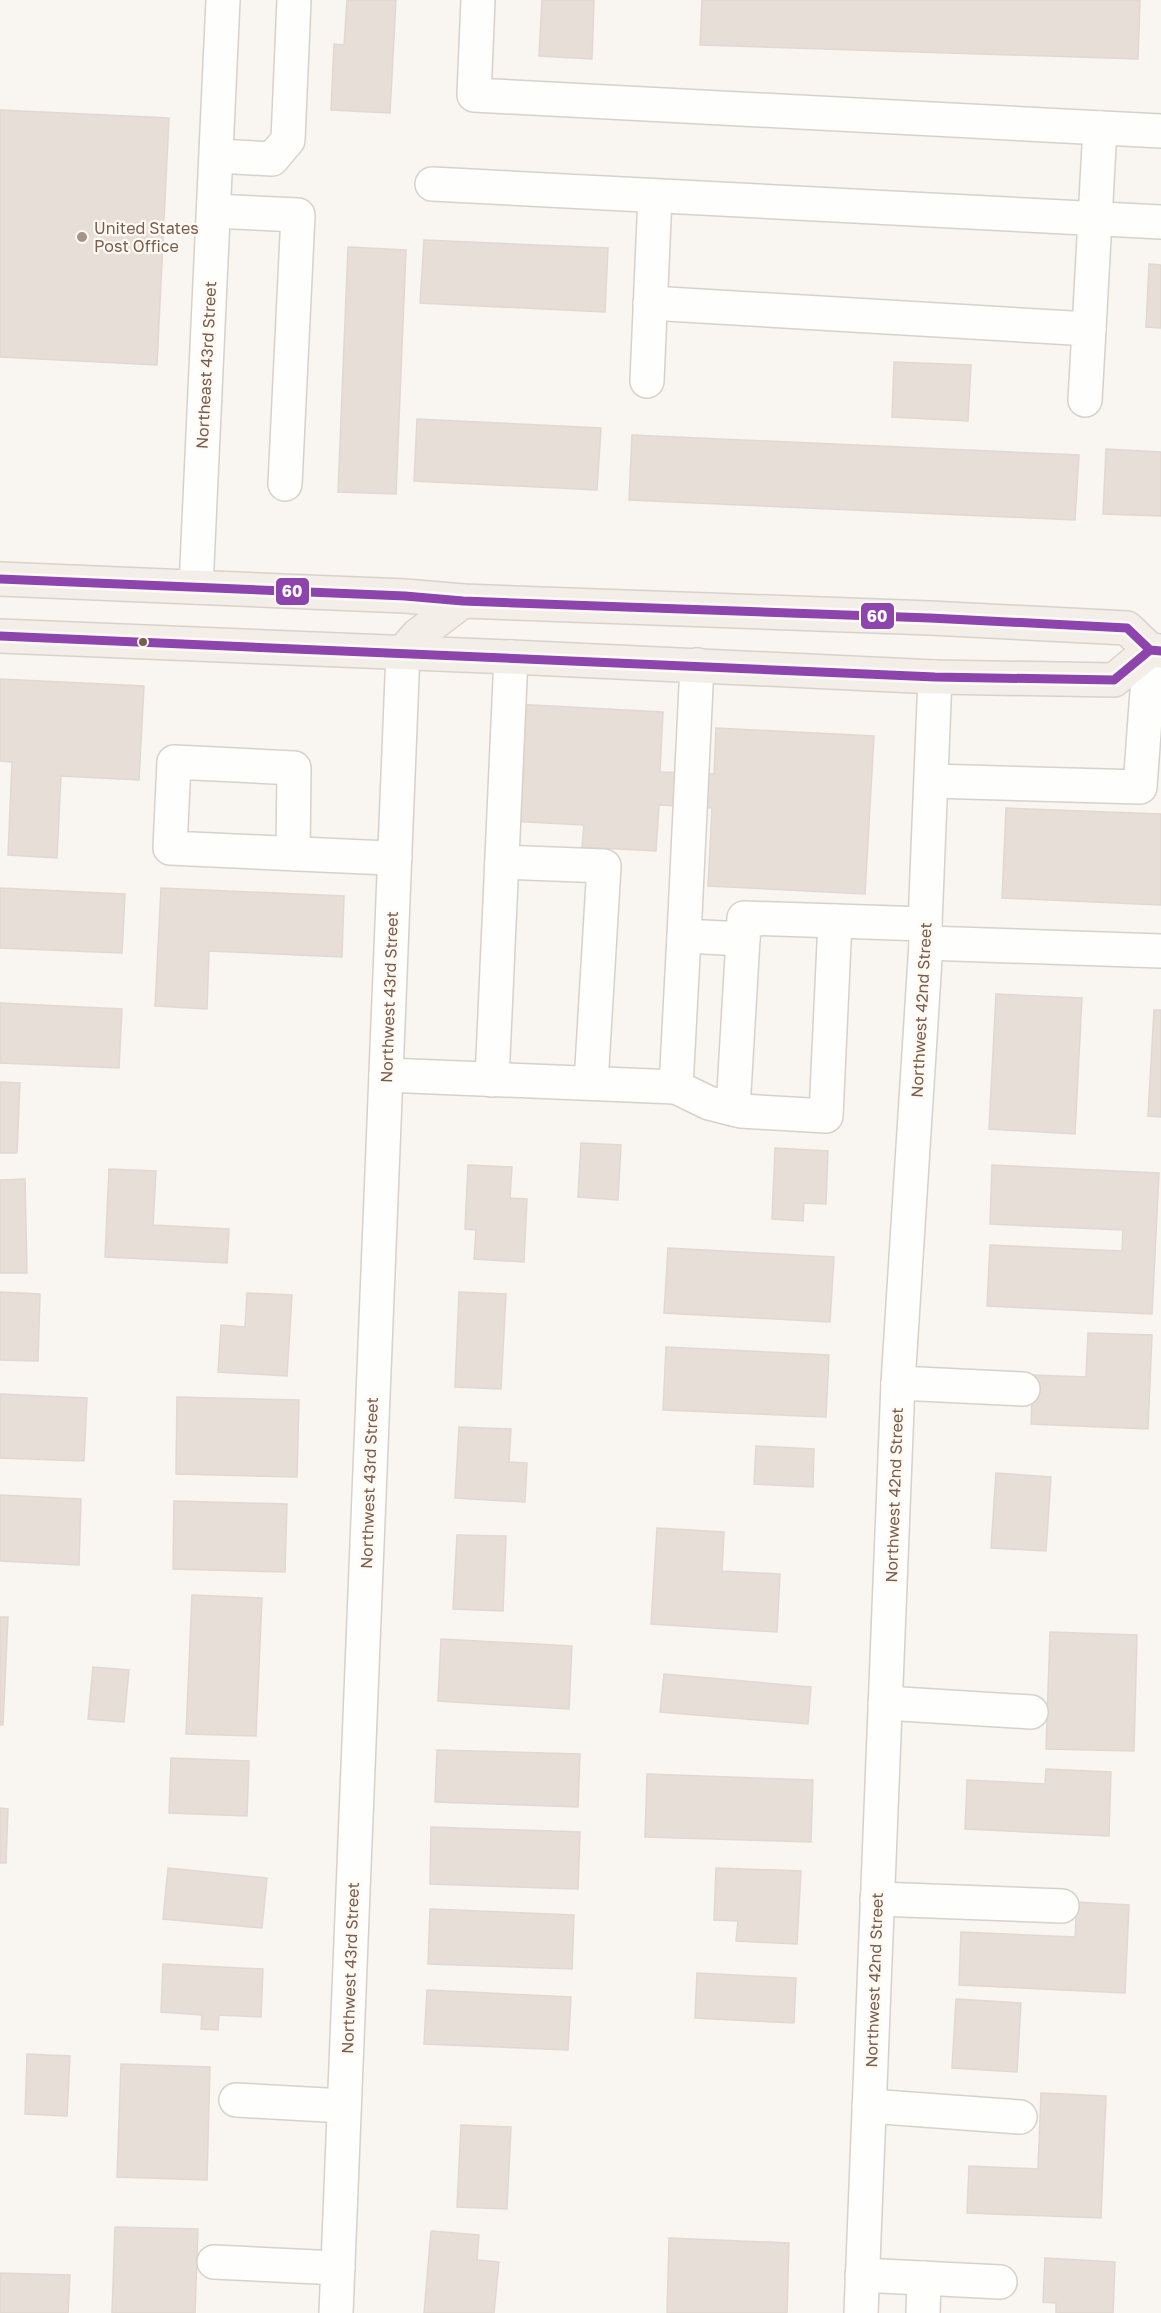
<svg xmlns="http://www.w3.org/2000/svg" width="1161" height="2313" font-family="'Golos Text',sans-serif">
  <rect width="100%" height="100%" fill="#f9f5f0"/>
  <g fill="#e6ded7" stroke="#e2d8d2" stroke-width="1.5">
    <path d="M 347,0 L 396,0 L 390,113 L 331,110 L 334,44 L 344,45 Z"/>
    <path d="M 542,0 L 594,0 L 592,59 L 539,56 Z"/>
    <path d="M 702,0 L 1140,0 L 1138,59 L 700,45 Z"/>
    <path d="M 0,110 L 169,118 L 157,365 L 0,357 Z"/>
    <path d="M 424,240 L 608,248 L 605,312 L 420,303 Z"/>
    <path d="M 348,247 L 406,250 L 396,494 L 338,492 Z"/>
    <path d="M 1149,264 L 1161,265 L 1161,328 L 1146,327 Z"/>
    <path d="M 894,362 L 971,365 L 968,421 L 892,417 Z"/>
    <path d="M 417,419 L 601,428 L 597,490 L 414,481 Z"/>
    <path d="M 632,435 L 1079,455 L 1075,520 L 629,500 Z"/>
    <path d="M 1106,449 L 1161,452 L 1161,516 L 1103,514 Z"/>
    <path d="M 0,679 L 144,686 L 139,780 L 61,776 L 57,858 L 8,855 L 12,762 L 0,761 Z"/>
    <path d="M 514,704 L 663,712 L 660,772 L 714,774 L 716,728 L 874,736 L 865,894 L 708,886 L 712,808 L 659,805 L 656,851 L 582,847 L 584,825 L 508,821 Z"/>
    <path d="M 1006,808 L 1161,814 L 1161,905 L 1002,898 Z"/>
    <path d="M 0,888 L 125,894 L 122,953 L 0,948 Z"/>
    <path d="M 161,888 L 344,896 L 342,957 L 209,951 L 207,1009 L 155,1006 Z"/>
    <path d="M 996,994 L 1082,998 L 1075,1134 L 989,1129 Z"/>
    <path d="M 0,1003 L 122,1009 L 119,1068 L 0,1063 Z"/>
    <path d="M 1154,1010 L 1161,1010 L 1161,1117 L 1148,1116 Z"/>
    <path d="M 0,1082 L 20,1083 L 17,1153 L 0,1153 Z"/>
    <path d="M 581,1143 L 621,1145 L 618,1200 L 578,1197 Z"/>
    <path d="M 775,1148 L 828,1151 L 826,1204 L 804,1203 L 803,1221 L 772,1219 Z"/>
    <path d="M 468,1165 L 512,1167 L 510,1198 L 527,1199 L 524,1262 L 474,1259 L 476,1230 L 465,1229 Z"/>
    <path d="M 992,1165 L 1159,1173 L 1152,1314 L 987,1306 L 990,1245 L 1122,1251 L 1123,1230 L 990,1224 Z"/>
    <path d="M 109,1169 L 156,1171 L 153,1225 L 229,1229 L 227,1263 L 105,1257 Z"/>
    <path d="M 25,1179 L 27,1273 L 0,1273 L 0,1180 Z"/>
    <path d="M 668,1248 L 834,1257 L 830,1322 L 664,1313 Z"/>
    <path d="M 0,1292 L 40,1294 L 38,1361 L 0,1360 Z"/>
    <path d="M 459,1292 L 506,1294 L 501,1389 L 455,1387 Z"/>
    <path d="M 247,1293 L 292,1295 L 287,1376 L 218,1372 L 221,1325 L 245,1327 Z"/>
    <path d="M 1088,1333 L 1152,1335 L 1148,1429 L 1031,1424 L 1033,1375 L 1086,1377 Z"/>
    <path d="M 666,1347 L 829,1355 L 826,1417 L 663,1410 Z"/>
    <path d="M 0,1394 L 87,1398 L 84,1461 L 0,1458 Z"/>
    <path d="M 177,1397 L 299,1400 L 297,1477 L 176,1474 Z"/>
    <path d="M 459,1427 L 511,1429 L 509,1462 L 527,1463 L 525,1502 L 455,1498 Z"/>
    <path d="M 756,1446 L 814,1449 L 813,1487 L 754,1484 Z"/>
    <path d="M 996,1473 L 1051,1477 L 1046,1551 L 991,1548 Z"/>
    <path d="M 0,1495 L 81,1499 L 79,1565 L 0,1561 Z"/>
    <path d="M 174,1501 L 287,1504 L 285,1572 L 173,1569 Z"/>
    <path d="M 657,1528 L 724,1532 L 722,1571 L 780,1574 L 777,1632 L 651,1624 Z"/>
    <path d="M 457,1535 L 506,1536 L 503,1611 L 453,1609 Z"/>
    <path d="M 192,1595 L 262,1598 L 256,1736 L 186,1734 Z"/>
    <path d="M 0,1617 L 8,1617 L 3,1725 L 0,1725 Z"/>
    <path d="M 1050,1632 L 1137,1635 L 1134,1751 L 1046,1749 Z"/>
    <path d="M 441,1639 L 572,1646 L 569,1709 L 438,1701 Z"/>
    <path d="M 93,1667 L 129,1670 L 124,1722 L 88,1719 Z"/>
    <path d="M 664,1674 L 811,1687 L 808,1724 L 660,1712 Z"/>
    <path d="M 437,1750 L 580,1754 L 578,1807 L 435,1802 Z"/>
    <path d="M 171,1758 L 249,1761 L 247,1816 L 169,1813 Z"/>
    <path d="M 1046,1769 L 1111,1772 L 1109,1836 L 965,1829 L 967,1780 L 1045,1784 Z"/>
    <path d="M 647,1774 L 813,1780 L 811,1842 L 645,1837 Z"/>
    <path d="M 0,1808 L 8,1809 L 6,1863 L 0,1863 Z"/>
    <path d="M 431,1827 L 580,1832 L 578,1889 L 430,1884 Z"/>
    <path d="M 168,1868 L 267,1878 L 262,1928 L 163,1919 Z"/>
    <path d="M 716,1868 L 801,1871 L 797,1944 L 736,1941 L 738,1921 L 714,1920 Z"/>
    <path d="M 1077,1902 L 1129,1905 L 1125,1993 L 959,1985 L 961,1932 L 1075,1937 Z"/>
    <path d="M 430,1909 L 574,1915 L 572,1969 L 428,1964 Z"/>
    <path d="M 163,1964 L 263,1969 L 261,2017 L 219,2015 L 218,2030 L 201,2029 L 202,2015 L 161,2012 Z"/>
    <path d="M 697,1973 L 796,1978 L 794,2023 L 695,2018 Z"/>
    <path d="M 427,1990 L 571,1997 L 568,2050 L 424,2044 Z"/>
    <path d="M 956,1999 L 1021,2003 L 1017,2072 L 952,2068 Z"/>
    <path d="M 27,2054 L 70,2056 L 67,2116 L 25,2114 Z"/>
    <path d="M 121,2064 L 210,2067 L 207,2180 L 117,2177 Z"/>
    <path d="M 1041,2093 L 1106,2096 L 1101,2218 L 967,2213 L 969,2166 L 1038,2169 Z"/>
    <path d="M 461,2125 L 511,2127 L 507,2209 L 457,2207 Z"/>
    <path d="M 115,2227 L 198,2229 L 195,2313 L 112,2313 Z"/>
    <path d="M 431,2231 L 479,2235 L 477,2260 L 499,2262 L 494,2313 L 424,2313 Z"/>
    <path d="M 669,2238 L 789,2243 L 787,2313 L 667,2313 Z"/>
    <path d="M 1045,2258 L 1115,2262 L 1113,2313 L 1056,2313 L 1056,2303 L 1043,2302 Z"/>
    <path d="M 0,2273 L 70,2275 L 68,2313 L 0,2313 Z"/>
  </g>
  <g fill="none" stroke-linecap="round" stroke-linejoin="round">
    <g stroke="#d7d1cb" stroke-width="36">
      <g id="minor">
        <path d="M 478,0 L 474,95 L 1161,131"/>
        <path d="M 217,156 L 272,159 L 288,140 L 294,0"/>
        <path d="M 432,184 L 1161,222"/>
        <path d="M 214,211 L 298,215 L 285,484"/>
        <path d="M 650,303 L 1089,329 L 1085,400"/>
        <path d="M 1089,329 L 1100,128"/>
        <path d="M 647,381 L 655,196"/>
        <path d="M 196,587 L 223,0"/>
        <path d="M 697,665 L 684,936 L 743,939 L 744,918 L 925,924"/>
        <path d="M 932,781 L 1140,787 L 1150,650"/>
        <path d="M 293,854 L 294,768 L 174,762 L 170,848 L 365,857 L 395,858"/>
        <path d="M 502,862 L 604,866 L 591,1083"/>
        <path d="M 684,936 L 676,1087 L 709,1103 L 741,1111 L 826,1116 L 835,921"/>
        <path d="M 926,943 L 1161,951"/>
        <path d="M 386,1075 L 676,1087"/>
        <path d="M 492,1080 L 511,657"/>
        <path d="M 733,1109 L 743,939"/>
        <path d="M 898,1383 L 1023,1389"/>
        <path d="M 885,1703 L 1031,1712"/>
        <path d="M 877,1899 L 1062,1906"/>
        <path d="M 236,2100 L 344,2106"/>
        <path d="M 869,2106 L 1020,2117"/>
        <path d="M 214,2262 L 338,2268"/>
        <path d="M 862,2275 L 1000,2282"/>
        <path d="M 336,2313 L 403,652"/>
        <path d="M 861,2313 L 898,1383 L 926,943 L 925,924 L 935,677"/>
        <path d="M 923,2313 L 924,2278"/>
      </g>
    </g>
    <g stroke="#dad1cc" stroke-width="36">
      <g id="major">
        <path d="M 0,579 L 405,596 L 463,601 L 930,618 L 1127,628 L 1150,650 L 1161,651"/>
        <path d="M 0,636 L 511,657 L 935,677 L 1114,680 L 1150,650"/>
        <path d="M 403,652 L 418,635 L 463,601"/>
      </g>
    </g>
    <use href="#minor" stroke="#fefefd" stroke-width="33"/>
    <use href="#major" stroke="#f3eee8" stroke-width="33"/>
    <g stroke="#fffaf3" stroke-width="14">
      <g id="bus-1">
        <path d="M 0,579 L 405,596 L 463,601 L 930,618 L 1127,628 L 1150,650 L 1161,651"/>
        <path d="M 0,636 L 935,677 L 1114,680 L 1150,650"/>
      </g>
    </g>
    <use href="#bus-1" stroke="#8e44ad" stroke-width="9"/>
  </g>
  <circle fill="#a69286" stroke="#fffaf3" stroke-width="2" cx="82" cy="237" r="6"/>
  <circle fill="#7a5c4d" stroke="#fffaf3" stroke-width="2" cx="143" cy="642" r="5"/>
  <g text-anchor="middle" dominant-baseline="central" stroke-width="4.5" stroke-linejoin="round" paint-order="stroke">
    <g font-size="16" fill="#7a5c4d" stroke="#fffaf3" text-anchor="start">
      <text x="94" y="228">United States<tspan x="94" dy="18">Post Office</tspan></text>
    </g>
    <g font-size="16" fill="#7a5c4d" stroke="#fffaf3">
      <text transform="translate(206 365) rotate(-87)">Northeast 43rd Street</text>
      <text transform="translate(389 997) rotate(-88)">Northwest 43rd Street</text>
      <text transform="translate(921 1010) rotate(-87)">Northwest 42nd Street</text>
      <text transform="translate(369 1483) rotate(-88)">Northwest 43rd Street</text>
      <text transform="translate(894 1495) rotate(-88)">Northwest 42nd Street</text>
      <text transform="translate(350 1968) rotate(-88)">Northwest 43rd Street</text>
      <text transform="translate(874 1980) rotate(-88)">Northwest 42nd Street</text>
    </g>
  </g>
  <g stroke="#fffaf3" stroke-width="2">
    <rect x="275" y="577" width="35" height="29" rx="6" fill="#8e44ad"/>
    <rect x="860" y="602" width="35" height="28" rx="6" fill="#8e44ad"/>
  </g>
  <g font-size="16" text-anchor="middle" font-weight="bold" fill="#fff">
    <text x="292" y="597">60</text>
    <text x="877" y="622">60</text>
  </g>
</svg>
